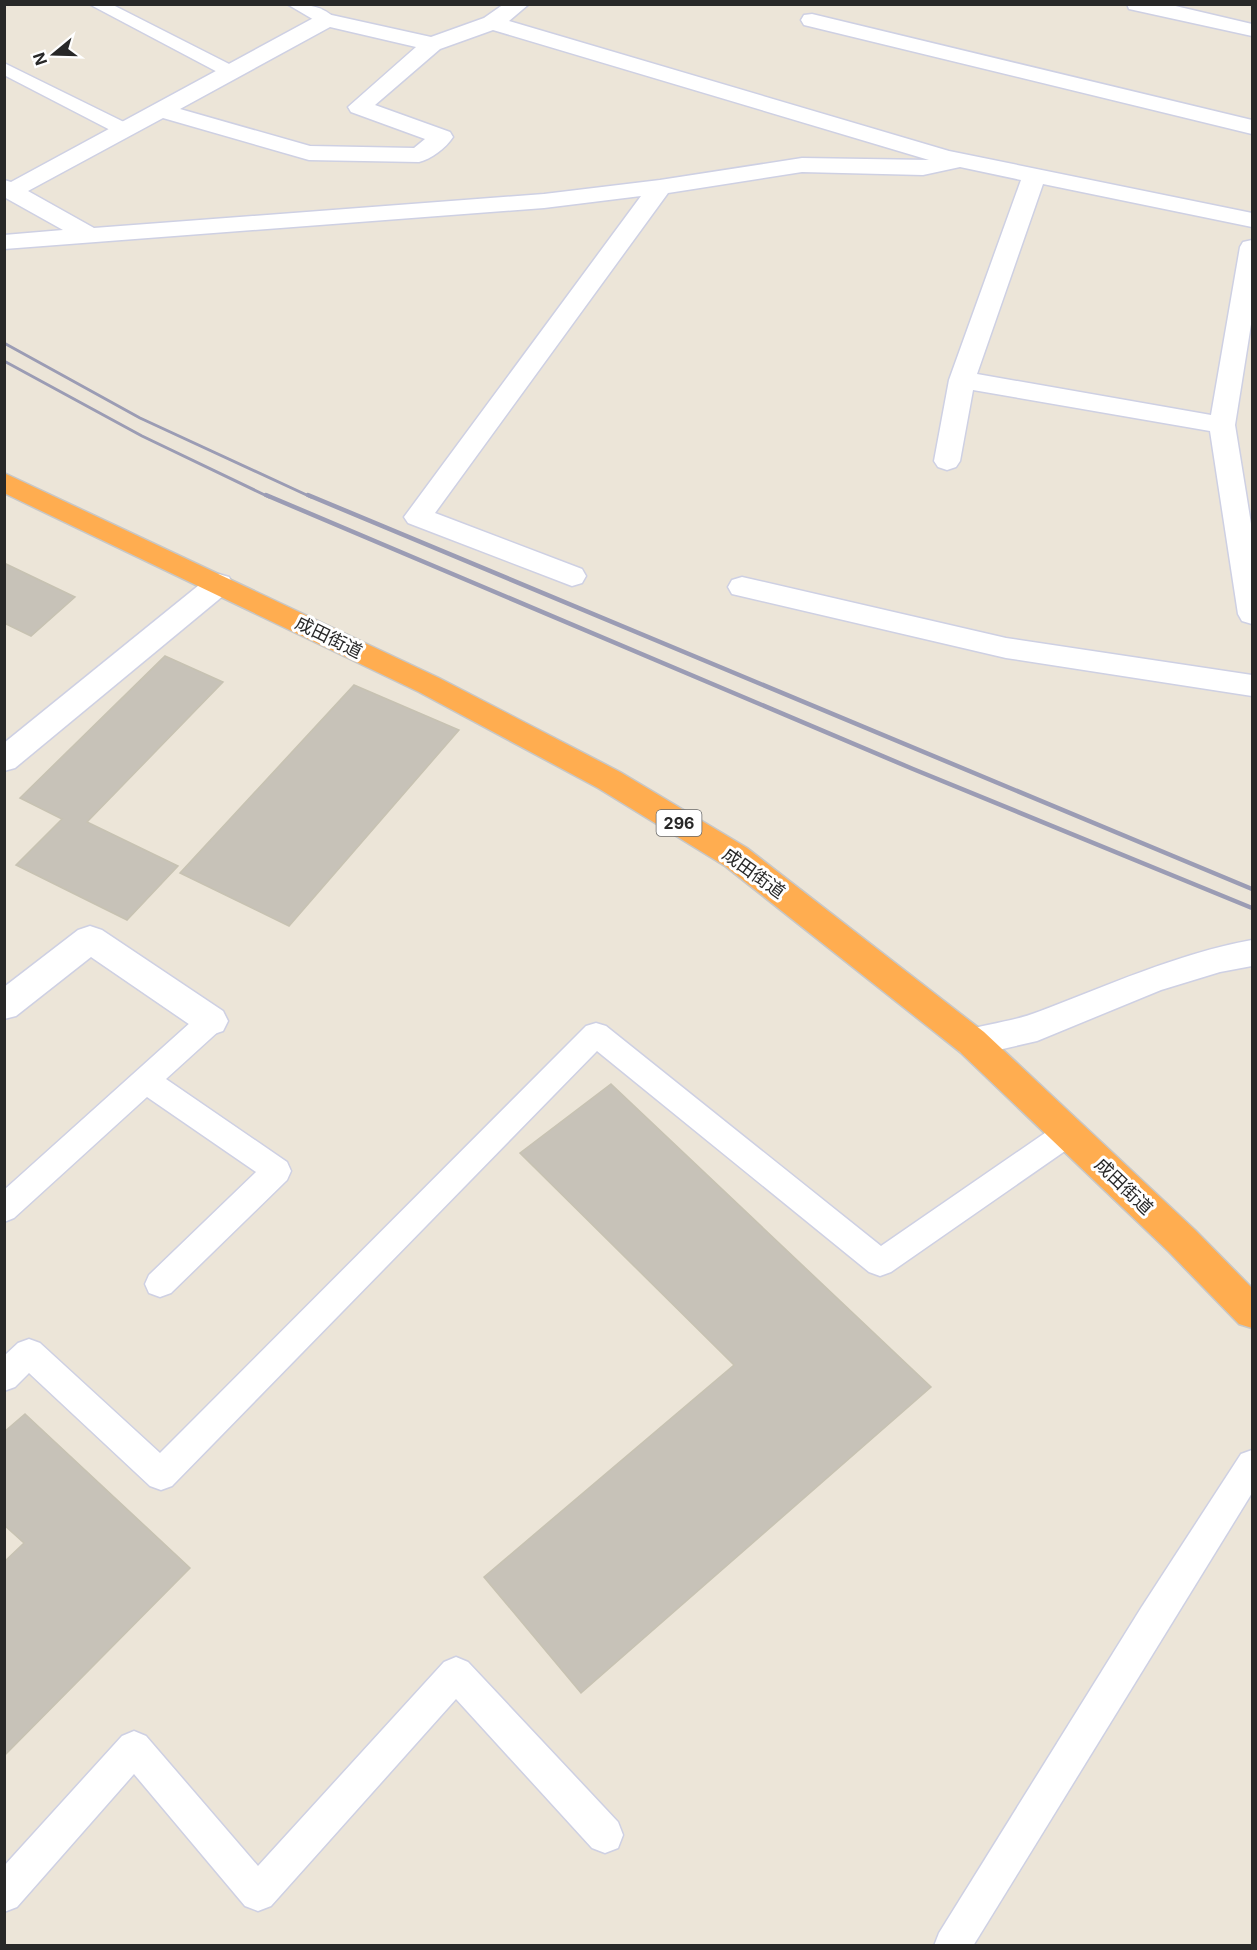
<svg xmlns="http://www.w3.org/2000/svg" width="1257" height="1950" font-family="Inter,'Noto Sans JP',sans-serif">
  <rect width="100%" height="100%" fill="#ece5d8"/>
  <g fill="#c7c2b8" stroke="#c7c2b2" stroke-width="1.5">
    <path d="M 4,563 L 75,597 L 31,636 L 4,623 Z"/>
    <path d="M 165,656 L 223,682 L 87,822 L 178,866 L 127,920 L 16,865 L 62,819 L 20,798 Z"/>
    <path d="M 354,685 L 459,730 L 289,926 L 180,873 Z"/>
    <path d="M 611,1084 L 931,1387 L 581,1693 L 484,1577 L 734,1365 L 520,1153 Z"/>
    <path d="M 25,1414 L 190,1568 L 4,1756 L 4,1562 L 24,1543 L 4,1525 L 4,1432 Z"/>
  </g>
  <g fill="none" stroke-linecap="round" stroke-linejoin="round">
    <g stroke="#ced0e3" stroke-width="3">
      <g id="lane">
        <path d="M 89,4 L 111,4 L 237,68 L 240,72 L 237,76 L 225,76 Z"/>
        <path d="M 287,4 C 304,4 324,5 336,20 L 333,24 L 321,24 Z"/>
        <path d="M 4,63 L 130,125 L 132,129 L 130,133 L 116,133 L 4,75 Z"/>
        <path d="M 211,1010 L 221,1013 L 225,1021 L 221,1029 L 166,1079 L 287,1162 L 291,1171 L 287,1180 L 171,1293 L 160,1297 L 149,1293 L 145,1284 L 149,1275 L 256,1172 L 147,1097 L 14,1218 L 4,1222 L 4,1190 L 201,1013 Z"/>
        <path d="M 596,1023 L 606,1026 L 881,1246 L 1058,1124 L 1068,1121 L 1078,1124 L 1082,1133 L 1078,1142 L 891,1272 L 880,1276 L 869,1272 L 597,1051 L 172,1486 L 161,1490 L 150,1486 L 29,1373 L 15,1387 L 4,1391 L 4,1356 L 18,1343 L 29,1339 L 40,1343 L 160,1453 L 586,1026 Z"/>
        <path d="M 1252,1450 L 1252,1493 L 973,1946 L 934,1946 L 939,1933 L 1141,1608 L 1241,1454 Z"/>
        <path d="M 456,1657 L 468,1662 L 618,1822 L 623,1835 L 618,1848 L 605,1853 L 592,1848 L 456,1699 L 271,1906 L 258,1911 L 245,1906 L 134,1774 L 17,1907 L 4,1912 L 4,1866 L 122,1736 L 134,1731 L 146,1736 L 258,1866 L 444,1662 Z"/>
      </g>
    </g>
    <g stroke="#ced0e3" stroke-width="3">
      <g id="street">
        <path d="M 504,4 L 529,4 L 509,21 L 949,151 L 1252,213 L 1252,227 L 1043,184 L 977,374 L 1211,415 L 1240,247 L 1243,242 L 1252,240 L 1252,318 L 1235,425 L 1252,530 L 1252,624 L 1242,621 L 1238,614 L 1210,431 L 973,390 L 960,461 L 956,467 L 947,470 L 938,467 L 934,461 L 949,380 L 1021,180 L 960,167 L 923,175 L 802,172 L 668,193 L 435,513 L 582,569 L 586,576 L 582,583 L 572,586 L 408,523 L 404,517 L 641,196 L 544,208 L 4,249 L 4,235 L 63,230 L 4,197 L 4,180 L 11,182 L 319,15 L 327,14 L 431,37 L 484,18 ZM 330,27 L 416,47 L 348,107 L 351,112 L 425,139 L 414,148 L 310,146 L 180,109 ZM 493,30 L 929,160 L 802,158 L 660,180 L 544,194 L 94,228 L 28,191 L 163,118 L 309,160 L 419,162 C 431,159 446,148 453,137 L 450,132 L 375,105 L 440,49 Z"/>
        <path d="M 1127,4 L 1167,4 L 1252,24 L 1252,36 L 1129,9 Z"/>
        <path d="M 812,14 L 1252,120 L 1252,134 L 804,25 L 801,20 L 804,15 Z"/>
        <path d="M 219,574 L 229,577 L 233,584 L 229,591 L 15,768 L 4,771 L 4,743 L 209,577 Z"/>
        <path d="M 742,577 L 1006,638 L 1252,675 L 1252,696 L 1006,658 L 732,594 L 728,587 L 732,580 Z"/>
        <path d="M 90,926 L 102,930 L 223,1011 L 228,1021 L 223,1031 L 211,1035 L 199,1031 L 91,957 L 16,1016 L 4,1019 L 4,987 L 78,930 Z"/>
        <path d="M 1252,940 L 1252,966 L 1220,972 L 1161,990 L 1037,1041 L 972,1056 L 960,1052 L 955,1042 L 960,1032 C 985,1024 1011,1022 1035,1013 C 1107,986 1176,954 1252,940 Z"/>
      </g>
    </g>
    <g stroke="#c7c7c7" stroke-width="3">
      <path id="highway" d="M 4,473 L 439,678 L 620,772 L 747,848 L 984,1032 L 1195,1230 L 1252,1288 L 1252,1328 L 1239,1324 L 1169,1252 L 960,1052 L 725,866 L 598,788 L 419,692 L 4,493 Z"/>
    </g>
    <use href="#lane" fill="#fff" fill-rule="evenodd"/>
    <use href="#street" fill="#fff" fill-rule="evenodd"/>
    <use href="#highway" fill="#ffad50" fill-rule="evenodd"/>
    <g stroke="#9b9cb4" stroke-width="3">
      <path d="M 4,343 L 140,418 L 311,497"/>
      <path d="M 4,361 L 142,436 L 269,497"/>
    </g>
    <g stroke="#9b9cb4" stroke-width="4.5">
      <path d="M 266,495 L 913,769 L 1252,908"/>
      <path d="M 308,495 L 1252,889"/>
    </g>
  </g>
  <g text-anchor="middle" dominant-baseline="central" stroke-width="6" stroke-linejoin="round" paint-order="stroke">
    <rect fill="#fff" stroke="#686868" stroke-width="1.5" x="656.5" y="810" width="45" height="26" rx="4.5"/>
    <g font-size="16" font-weight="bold" fill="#282828">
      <text x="679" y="823">296</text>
    </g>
    <g font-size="18" fill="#282828" stroke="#fff">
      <text transform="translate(329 637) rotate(26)">成田街道</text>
      <text transform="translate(754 873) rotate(36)">成田街道</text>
      <text transform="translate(1124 1186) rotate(44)">成田街道</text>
    </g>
  </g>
  <rect width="1257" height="1950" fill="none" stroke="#282828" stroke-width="12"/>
  <g transform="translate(54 54) rotate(251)" stroke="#ffffff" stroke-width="4.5" paint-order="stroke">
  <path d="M0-4.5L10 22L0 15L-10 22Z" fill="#282828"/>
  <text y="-9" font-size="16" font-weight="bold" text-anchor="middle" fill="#282828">N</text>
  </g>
</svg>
